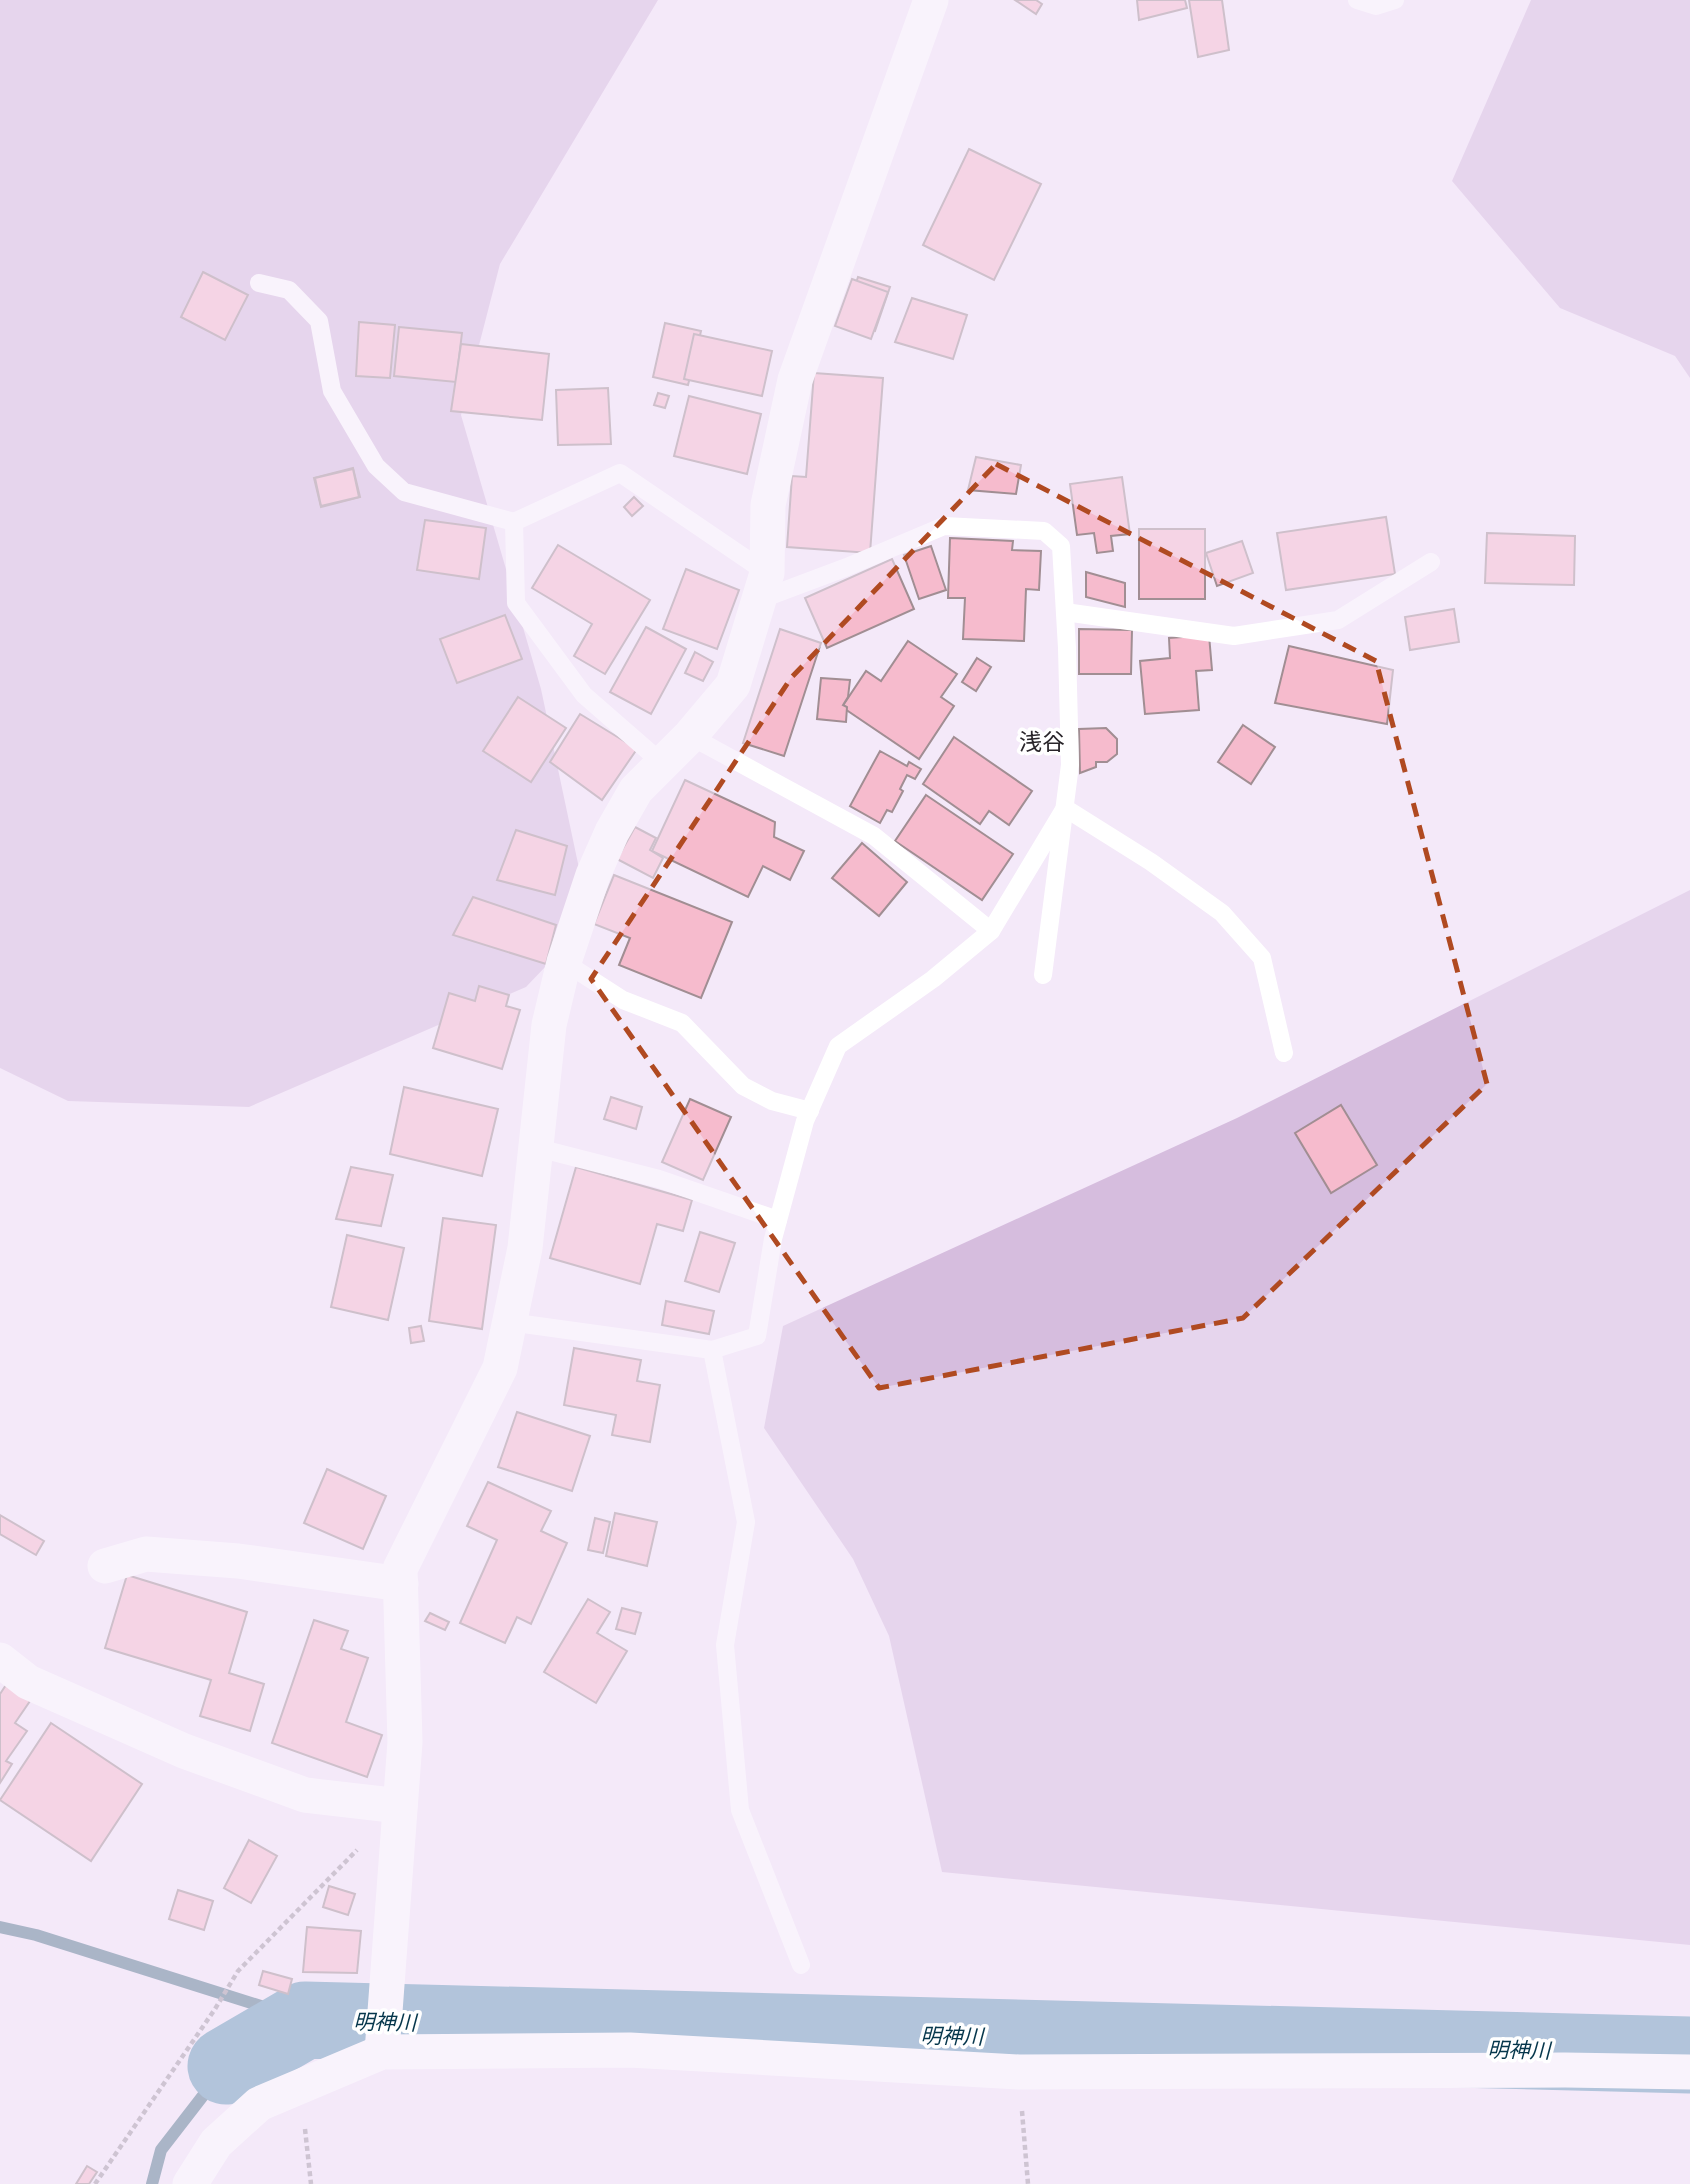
<svg xmlns="http://www.w3.org/2000/svg" width="1690" height="2184" font-family="'Public Sans','Noto Sans JP',sans-serif">
  <rect width="100%" height="100%" fill="#f4e9f9"/>
  <g fill="#d6bdde">
    <path d="M 0,0 L 658,0 L 500,264 L 461,415 L 541,689 L 590,920 L 526,987 L 249,1107 L 68,1101 L 0,1068 Z"/>
    <path d="M 1531,0 L 1690,0 L 1690,378 L 1675,356 L 1560,308 L 1452,181 Z"/>
    <path d="M 1690,890 L 1690,1945 L 942,1872 L 889,1636 L 853,1559 L 764,1428 L 783,1326 L 1237,1118 Z"/>
  </g>
  <g fill="none" stroke-linecap="round" stroke-linejoin="round">
    <g stroke="#51758b" stroke-width="12">
      <path d="M 0,1927 L 36,1935 L 305,2020"/>
      <path d="M 152,2184 L 161,2150 L 226,2066"/>
    </g>
    <path stroke="#6297b5" stroke-width="77" d="M 226,2066 L 305,2020 L 1690,2055"/>
  </g>
  <g fill="#f6bbcd" stroke="#a18e93" stroke-width="2">
    <path d="M 1015,0 L 1036,0 L 1042,4 L 1036,14 Z"/>
    <path d="M 1137,0 L 1185,0 L 1187,8 L 1139,20 Z"/>
    <path d="M 1189,0 L 1222,0 L 1229,50 L 1198,57 Z"/>
    <path d="M 969,149 L 1041,184 L 994,280 L 923,245 Z"/>
    <path d="M 203,272 L 248,295 L 225,340 L 181,317 Z"/>
    <path d="M 858,277 L 890,287 L 875,331 L 844,320 Z"/>
    <path d="M 852,279 L 888,292 L 871,339 L 835,326 Z"/>
    <path d="M 912,298 L 967,315 L 953,359 L 895,342 Z"/>
    <path d="M 359,322 L 395,325 L 390,378 L 356,376 Z"/>
    <path d="M 665,323 L 701,331 L 688,385 L 653,377 Z"/>
    <path d="M 399,327 L 462,333 L 456,382 L 394,376 Z"/>
    <path d="M 694,334 L 772,351 L 762,396 L 684,379 Z"/>
    <path d="M 461,344 L 549,354 L 542,420 L 451,411 Z"/>
    <path d="M 814,373 L 883,378 L 870,553 L 787,547 L 792,476 L 806,477 Z"/>
    <path d="M 608,388 L 611,444 L 558,445 L 556,390 Z"/>
    <path d="M 658,393 L 669,396 L 665,408 L 654,405 Z"/>
    <path d="M 689,396 L 761,414 L 747,474 L 674,456 Z"/>
    <path d="M 976,457 L 1021,465 L 1016,494 L 968,490 Z"/>
    <path d="M 353,468 L 360,497 L 321,507 L 314,478 Z"/>
    <path d="M 353,469 L 359,497 L 321,506 L 315,478 Z"/>
    <path d="M 1122,477 L 1130,534 L 1111,536 L 1113,551 L 1097,553 L 1094,533 L 1077,535 L 1070,484 Z"/>
    <path d="M 634,497 L 643,506 L 632,516 L 624,507 Z"/>
    <path d="M 1386,517 L 1395,574 L 1286,590 L 1277,533 Z"/>
    <path d="M 425,520 L 486,528 L 479,579 L 417,570 Z"/>
    <rect x="1139" y="529" width="66" height="70"/>
    <path d="M 1487,533 L 1575,536 L 1574,585 L 1485,583 Z"/>
    <path d="M 950,538 L 1013,541 L 1012,550 L 1041,551 L 1039,590 L 1026,589 L 1024,641 L 963,639 L 965,598 L 948,598 Z"/>
    <path d="M 1242,541 L 1253,573 L 1217,586 L 1206,553 Z"/>
    <path d="M 558,545 L 650,600 L 605,674 L 574,656 L 592,624 L 532,588 Z"/>
    <path d="M 931,546 L 946,590 L 919,599 L 904,555 Z"/>
    <path d="M 892,559 L 914,609 L 827,648 L 805,598 Z"/>
    <path d="M 686,569 L 739,590 L 717,649 L 663,629 Z"/>
    <path d="M 1086,572 L 1125,583 L 1125,607 L 1086,597 Z"/>
    <path d="M 1454,609 L 1459,642 L 1410,650 L 1405,617 Z"/>
    <path d="M 505,615 L 522,659 L 457,683 L 440,639 Z"/>
    <path d="M 646,627 L 686,649 L 651,714 L 610,692 Z"/>
    <path d="M 780,629 L 821,643 L 784,756 L 743,743 Z"/>
    <path d="M 1079,629 L 1132,630 L 1131,674 L 1079,674 Z"/>
    <path d="M 1209,635 L 1212,670 L 1196,671 L 1199,710 L 1145,714 L 1140,661 L 1170,658 L 1169,638 Z"/>
    <path d="M 908,641 L 957,674 L 941,697 L 954,706 L 919,759 L 842,707 L 866,671 L 881,681 Z"/>
    <path d="M 1289,646 L 1393,670 L 1387,724 L 1275,703 Z"/>
    <path d="M 695,652 L 713,662 L 703,681 L 685,673 Z"/>
    <path d="M 977,658 L 991,667 L 976,691 L 962,682 Z"/>
    <path d="M 821,678 L 850,680 L 848,697 L 843,705 L 847,707 L 846,722 L 817,719 Z"/>
    <path d="M 518,697 L 566,728 L 531,782 L 483,751 Z"/>
    <path d="M 580,714 L 637,749 L 602,800 L 550,762 Z"/>
    <path d="M 1243,725 L 1275,747 L 1251,784 L 1218,762 Z"/>
    <path d="M 1106,728 L 1117,739 L 1117,754 L 1107,762 L 1096,762 L 1096,767 L 1080,773 L 1079,729 Z"/>
    <path d="M 954,737 L 1032,791 L 1009,825 L 989,811 L 980,824 L 923,784 Z"/>
    <path d="M 880,751 L 907,766 L 909,762 L 921,769 L 915,779 L 907,775 L 900,789 L 903,791 L 892,812 L 887,810 L 880,823 L 850,806 Z"/>
    <path d="M 685,780 L 775,822 L 774,837 L 804,851 L 790,880 L 763,866 L 748,897 L 652,851 Z"/>
    <path d="M 926,795 L 1013,854 L 982,900 L 895,841 Z"/>
    <path d="M 635,827 L 656,838 L 650,850 L 663,858 L 653,878 L 617,859 Z"/>
    <path d="M 516,830 L 567,846 L 555,895 L 497,880 Z"/>
    <path d="M 862,843 L 907,882 L 879,916 L 832,878 Z"/>
    <path d="M 614,875 L 732,922 L 701,998 L 619,965 L 630,938 L 594,924 Z"/>
    <path d="M 473,897 L 556,925 L 546,964 L 453,935 Z"/>
    <path d="M 479,986 L 509,995 L 506,1006 L 520,1010 L 502,1069 L 433,1048 L 449,993 L 475,1001 Z"/>
    <path d="M 404,1087 L 498,1109 L 482,1176 L 390,1154 Z"/>
    <path d="M 611,1097 L 642,1107 L 636,1129 L 604,1119 Z"/>
    <path d="M 690,1099 L 731,1117 L 703,1180 L 662,1162 Z"/>
    <path d="M 1341,1105 L 1377,1165 L 1331,1193 L 1295,1133 Z"/>
    <path d="M 351,1167 L 393,1175 L 381,1226 L 336,1219 Z"/>
    <path d="M 576,1167 L 692,1200 L 683,1231 L 657,1224 L 640,1284 L 550,1258 Z"/>
    <path d="M 443,1218 L 496,1225 L 482,1329 L 429,1321 Z"/>
    <path d="M 700,1232 L 735,1243 L 719,1292 L 685,1281 Z"/>
    <path d="M 347,1235 L 404,1248 L 388,1320 L 331,1307 Z"/>
    <path d="M 666,1301 L 714,1311 L 709,1334 L 662,1325 Z"/>
    <path d="M 421,1326 L 424,1341 L 411,1343 L 409,1328 Z"/>
    <path d="M 574,1348 L 641,1360 L 637,1381 L 660,1385 L 650,1442 L 612,1435 L 616,1415 L 564,1405 Z"/>
    <path d="M 517,1412 L 590,1436 L 572,1491 L 498,1467 Z"/>
    <path d="M 327,1469 L 386,1496 L 363,1549 L 304,1523 Z"/>
    <path d="M 488,1482 L 551,1511 L 541,1531 L 567,1543 L 531,1624 L 517,1617 L 505,1643 L 460,1623 L 497,1540 L 467,1526 Z"/>
    <path d="M 615,1513 L 657,1522 L 647,1566 L 606,1556 Z"/>
    <path d="M 0,1515 L 44,1541 L 36,1555 L 0,1534 Z"/>
    <path d="M 595,1518 L 610,1522 L 603,1553 L 588,1550 Z"/>
    <path d="M 127,1575 L 247,1612 L 229,1673 L 264,1684 L 250,1731 L 200,1716 L 211,1680 L 105,1648 Z"/>
    <path d="M 588,1599 L 610,1612 L 597,1633 L 627,1651 L 596,1703 L 544,1672 Z"/>
    <path d="M 622,1608 L 641,1613 L 635,1634 L 616,1629 Z"/>
    <path d="M 430,1613 L 449,1622 L 445,1630 L 425,1621 Z"/>
    <path d="M 314,1620 L 348,1631 L 341,1649 L 368,1658 L 346,1722 L 382,1735 L 367,1777 L 272,1743 Z"/>
    <path d="M 6,1685 L 30,1701 L 15,1723 L 27,1731 L 6,1761 L 12,1764 L 0,1783 L 0,1694 Z"/>
    <path d="M 51,1723 L 142,1784 L 91,1861 L 0,1800 Z"/>
    <path d="M 249,1840 L 277,1856 L 251,1903 L 224,1888 Z"/>
    <path d="M 329,1886 L 355,1894 L 348,1915 L 323,1907 Z"/>
    <path d="M 178,1890 L 213,1901 L 204,1930 L 169,1919 Z"/>
    <path d="M 307,1927 L 361,1931 L 357,1973 L 303,1972 Z"/>
    <path d="M 263,1971 L 292,1979 L 288,1994 L 259,1985 Z"/>
    <path d="M 87,2166 L 97,2172 L 89,2184 L 76,2184 Z"/>
  </g>
  <g fill="none" stroke-linecap="round" stroke-linejoin="round">
    <g stroke="#a098a3" stroke-width="4.5" stroke-dasharray="5 3.5" stroke-linecap="butt">
      <path d="M 1022,2111 L 1028,2184"/>
      <path d="M 305,2129 L 311,2184"/>
      <path d="M 95,2184 L 215,2009 L 238,1971 L 357,1850"/>
    </g>
    <g stroke="#fff" stroke-width="18">
      <path d="M 1357,0 L 1376,6 L 1395,0"/>
      <path d="M 259,283 L 289,290 L 319,321 L 332,391 L 376,466 L 404,492 L 514,522"/>
      <path d="M 759,600 L 847,567 L 944,526 L 1044,531 L 1061,546 L 1067,648 L 1070,765 L 1043,975"/>
      <path d="M 1065,612 L 1234,636 L 1338,620 L 1431,562"/>
      <path d="M 690,736 L 874,836 L 991,931"/>
      <path d="M 662,763 L 584,695 L 516,603 L 514,522 L 620,473 L 767,573"/>
      <path d="M 564,962 L 623,1000 L 682,1023 L 743,1086 L 772,1101 L 810,1111"/>
      <path d="M 534,1147 L 659,1179 L 778,1220"/>
      <path d="M 509,1322 L 712,1350 L 746,1522 L 725,1645 L 740,1810 L 801,1965"/>
      <path d="M 712,1350 L 757,1336 L 773,1239 L 805,1121 L 838,1046 L 933,979 L 991,931 L 1065,808 L 1151,862 L 1222,913 L 1262,958 L 1284,1053"/>
    </g>
    <g stroke="#fff" stroke-width="35">
      <path d="M 105,1566 L 146,1554 L 238,1561 L 401,1584"/>
      <path d="M 0,1660 L 28,1682 L 184,1751 L 305,1795 L 400,1806"/>
      <path d="M 382,2052 L 405,1742 L 400,1569 L 500,1368 L 525,1248 L 549,1025 L 564,962 L 593,875 L 612,832 L 636,790 L 690,736 L 733,685 L 767,573 L 768,505 L 795,380 L 931,0"/>
      <path d="M 190,2184 L 216,2143 L 259,2104 L 382,2052 L 630,2050 L 1019,2072 L 1565,2070 L 1690,2072"/>
    </g>
  </g>
  <path d="M0 0H1690V2184H0ZM 996,464 L 1376,661 L 1487,1084 L 1243,1318 L 879,1388 L 591,979 L 791,678 Z" fill="#f4e9f9" fill-opacity=".55" fill-rule="evenodd"/>
  <path fill="none" stroke="#b04a21" stroke-width="5" stroke-dasharray="14 9" stroke-linejoin="round" d="M 996,464 L 1376,661 L 1487,1084 L 1243,1318 L 879,1388 L 591,979 L 791,678 Z"/>
  <g text-anchor="middle" dominant-baseline="central" stroke-width="7" stroke-linejoin="round" paint-order="stroke">
    <g font-size="21" font-style="italic" fill="#06374c" stroke="#fff">
      <text transform="translate(385 2022) rotate(1)">明神川</text>
      <text transform="translate(952 2036) rotate(1)">明神川</text>
      <text transform="translate(1519 2050) rotate(1)">明神川</text>
    </g>
    <g font-size="23" fill="#29252a" stroke="#fff">
      <text x="1042" y="741">浅谷</text>
    </g>
  </g>
</svg>
